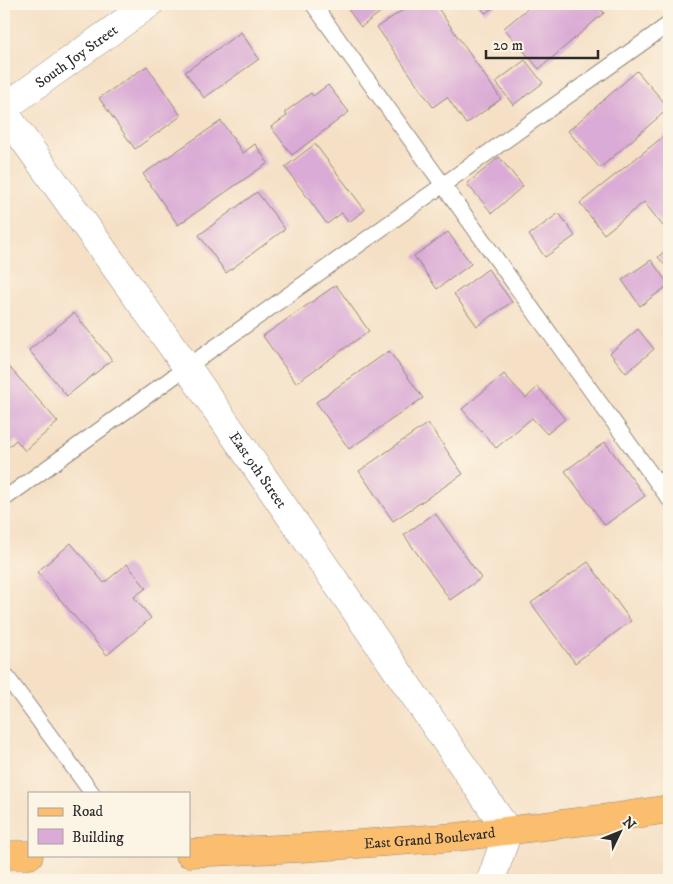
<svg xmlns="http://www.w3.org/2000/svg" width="673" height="884" font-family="'IM FELL DW Pica',serif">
  <rect width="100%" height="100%" fill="#fcf5e5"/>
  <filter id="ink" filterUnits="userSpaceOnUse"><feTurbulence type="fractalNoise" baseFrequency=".02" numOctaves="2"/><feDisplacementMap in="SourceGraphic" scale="10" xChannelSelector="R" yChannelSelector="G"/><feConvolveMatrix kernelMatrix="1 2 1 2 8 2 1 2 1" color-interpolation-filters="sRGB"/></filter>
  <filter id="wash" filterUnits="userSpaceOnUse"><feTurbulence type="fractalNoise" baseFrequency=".0096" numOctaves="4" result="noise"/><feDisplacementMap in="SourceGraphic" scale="20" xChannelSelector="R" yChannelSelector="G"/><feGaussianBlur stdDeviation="1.12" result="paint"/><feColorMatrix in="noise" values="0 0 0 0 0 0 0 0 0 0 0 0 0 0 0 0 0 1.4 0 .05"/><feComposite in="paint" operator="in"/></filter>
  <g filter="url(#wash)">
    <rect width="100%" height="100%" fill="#f5e0c6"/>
    <g id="blocks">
      <g fill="#daabd6">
        <path d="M 344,4 L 391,4 L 361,27 Z"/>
        <path d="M 412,4 L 435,4 L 501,99 L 466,124 L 447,97 L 433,107 L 377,27 Z"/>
        <path d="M 478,4 L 499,4 L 485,13 Z"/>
        <path d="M 533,4 L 597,4 L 604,13 L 539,69 L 504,28 Z"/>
        <path d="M 241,32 L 259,59 L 204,98 L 185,72 Z"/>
        <path d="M 525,60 L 543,83 L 513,105 L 496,82 Z"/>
        <path d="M 147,66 L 181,116 L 135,149 L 99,98 Z"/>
        <path d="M 637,71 L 669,108 L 600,168 L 568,131 Z"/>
        <path d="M 328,85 L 349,112 L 292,155 L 271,127 L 287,116 L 285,112 L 311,93 L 313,96 Z"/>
        <path d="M 221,121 L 243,153 L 255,144 L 268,163 L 178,225 L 143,174 Z"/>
        <path d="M 669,132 L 669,221 L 663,226 L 644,202 L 604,234 L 580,203 Z"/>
        <path d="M 315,144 L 365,210 L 349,222 L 342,213 L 327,224 L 285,167 Z"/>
        <path d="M 499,157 L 523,186 L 492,213 L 467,184 Z"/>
        <path d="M 257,192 L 285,229 L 226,273 L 199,235 Z"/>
        <path d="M 559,213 L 575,236 L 545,257 L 529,235 Z"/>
        <path d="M 448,232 L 471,264 L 437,289 L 414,256 Z"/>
        <path d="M 669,247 L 669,270 L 658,257 Z"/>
        <path d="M 651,260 L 669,285 L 640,306 L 622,280 Z"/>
        <path d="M 488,269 L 512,302 L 477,326 L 454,294 Z"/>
        <path d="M 336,285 L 369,331 L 296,383 L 263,336 Z"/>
        <path d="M 74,313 L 112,360 L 67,396 L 29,350 Z"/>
        <path d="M 638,329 L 654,349 L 626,373 L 610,353 Z"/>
        <path d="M 389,351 L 423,398 L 349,449 L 316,402 Z"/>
        <path d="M 4,361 L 58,422 L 25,451 L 16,440 L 4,451 Z"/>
        <path d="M 504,374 L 526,398 L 538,387 L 565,419 L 547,434 L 532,418 L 496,448 L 462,409 Z"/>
        <path d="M 428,423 L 463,474 L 393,521 L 359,471 Z"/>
        <path d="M 605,442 L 645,496 L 605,525 L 565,471 Z"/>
        <path d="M 435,513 L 481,578 L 450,600 L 404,535 Z"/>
        <path d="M 71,543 L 104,583 L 127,564 L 146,588 L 134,597 L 151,618 L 107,655 L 37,572 Z"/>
        <path d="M 588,562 L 631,621 L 575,663 L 531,603 Z"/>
      </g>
    </g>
  </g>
  <g filter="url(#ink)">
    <use href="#blocks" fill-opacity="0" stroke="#908678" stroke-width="1"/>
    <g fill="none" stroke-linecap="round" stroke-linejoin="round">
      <g stroke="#908678" stroke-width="17">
        <g id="service">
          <path d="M 313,4 L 669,499"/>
          <path d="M 4,499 L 187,367 L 669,24"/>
          <path d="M 4,673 L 92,793"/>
        </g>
      </g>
      <g stroke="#908678" stroke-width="29">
        <g id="minor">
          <path id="s1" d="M 4,108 L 149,4"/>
          <path id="s2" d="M 4,112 L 187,367 L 508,831 L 491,880"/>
        </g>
      </g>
      <g stroke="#908678" stroke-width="29">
        <g id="primary">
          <path id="s3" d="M 189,853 L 301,848 L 457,837 L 617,817 L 669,809"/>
          <path d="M 4,855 L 29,855"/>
        </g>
      </g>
      <use href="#service" stroke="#fff" stroke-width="15"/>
      <use href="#minor" stroke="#fff" stroke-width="28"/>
      <use href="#primary" stroke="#fbbd6e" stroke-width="28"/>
    </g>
  </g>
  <g text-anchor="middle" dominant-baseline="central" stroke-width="4.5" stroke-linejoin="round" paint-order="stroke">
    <g font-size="15" fill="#2b2b2b" stroke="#fcf5e5">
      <text stroke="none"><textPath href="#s1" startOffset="89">South Joy Street</textPath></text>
      <text stroke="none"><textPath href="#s2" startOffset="439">East 9th Street</textPath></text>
      <text stroke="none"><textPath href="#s3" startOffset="241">East Grand Boulevard</textPath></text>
    </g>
  </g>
  <rect width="673" height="884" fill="none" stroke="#fcf5e5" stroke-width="20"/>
  <rect x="28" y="792" width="162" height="65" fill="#fcf5e5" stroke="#a8a49b"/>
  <rect x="38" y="808" width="25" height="8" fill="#fbbd6e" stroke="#a8a49b"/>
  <text x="72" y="816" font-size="15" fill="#2b2b2b">Road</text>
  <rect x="38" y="829" width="25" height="15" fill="#daabd6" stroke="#a8a49b"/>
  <text x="72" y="842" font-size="15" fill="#2b2b2b">Building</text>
  <g transform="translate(620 832) rotate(47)" stroke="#fcf5e5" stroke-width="4" paint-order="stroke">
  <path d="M0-4L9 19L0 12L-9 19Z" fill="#2b2b2b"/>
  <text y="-8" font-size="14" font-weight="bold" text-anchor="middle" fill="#2b2b2b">N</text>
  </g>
  <path d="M486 50v8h112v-8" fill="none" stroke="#2b2b2b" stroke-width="2.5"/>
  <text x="493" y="50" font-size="15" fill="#2b2b2b" stroke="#fcf5e5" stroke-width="4" paint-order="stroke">20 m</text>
</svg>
